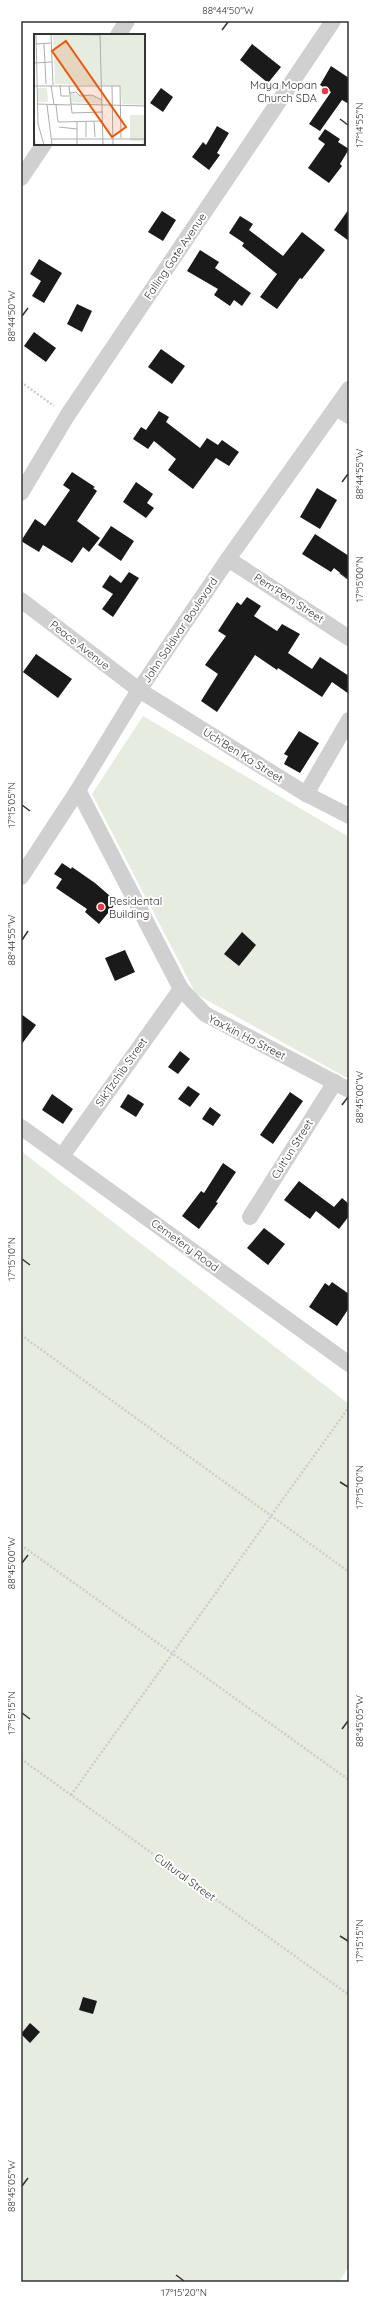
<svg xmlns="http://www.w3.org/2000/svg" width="370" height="2303" font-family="Quicksand,sans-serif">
  <rect width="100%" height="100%" fill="#fff"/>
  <g fill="#e6ecdf">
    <path d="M 143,716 L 349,837 L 349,1079 L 196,994 L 92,794 Z"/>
    <path d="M 21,1151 L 349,1404 L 349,2266 L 339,2282 L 21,2282 Z"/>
  </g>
  <g fill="#1a1a1a">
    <path d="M 252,44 L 281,67 L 268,83 L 240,60 Z"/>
    <path d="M 331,66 L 349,78 L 349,104 L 342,100 L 320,131 L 309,124 L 331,92 L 320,85 Z"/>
    <path d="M 161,88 L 173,97 L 163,112 L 150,103 Z"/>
    <path d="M 217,126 L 229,133 L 217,153 L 220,155 L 209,170 L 192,157 L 203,142 L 206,145 Z"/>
    <path d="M 325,129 L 340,139 L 338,142 L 349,149 L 340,164 L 342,166 L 329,183 L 308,168 L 325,144 L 318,139 Z"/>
    <path d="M 349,209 L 349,241 L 334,230 Z"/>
    <path d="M 162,211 L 176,220 L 163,241 L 148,232 Z"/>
    <path d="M 240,216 L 253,224 L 249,230 L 283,256 L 302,232 L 325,250 L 302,279 L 300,278 L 277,309 L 260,297 L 277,274 L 242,246 L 244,243 L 229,233 Z"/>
    <path d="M 200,250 L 219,262 L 215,268 L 251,293 L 242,306 L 234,300 L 230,306 L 214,295 L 218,289 L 187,271 Z"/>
    <path d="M 39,259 L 62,273 L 44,303 L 32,296 L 41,281 L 30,274 Z"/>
    <path d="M 77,304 L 92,311 L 82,332 L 67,324 Z"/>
    <path d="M 34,332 L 56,348 L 46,362 L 24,346 Z"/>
    <path d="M 161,349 L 185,366 L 172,384 L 148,367 Z"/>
    <path d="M 159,411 L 169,417 L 166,422 L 200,448 L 207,438 L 218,445 L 222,440 L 239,452 L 229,466 L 216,458 L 193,489 L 168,470 L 176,459 L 154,441 L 148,449 L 133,439 L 141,427 L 146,430 Z"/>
    <path d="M 72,472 L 95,487 L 93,488 L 97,491 L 77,521 L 100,538 L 89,552 L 83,547 L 72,563 L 43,545 L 39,552 L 21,541 L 35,519 L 45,526 L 70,490 L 63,485 Z"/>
    <path d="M 136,482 L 153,494 L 147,503 L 154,508 L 146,518 L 123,502 Z"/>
    <path d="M 317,488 L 337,500 L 320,529 L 300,517 Z"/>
    <path d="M 111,526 L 134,541 L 121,561 L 98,545 Z"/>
    <path d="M 315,534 L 349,556 L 349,580 L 334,568 L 331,572 L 302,554 Z"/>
    <path d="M 129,572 L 139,578 L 113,617 L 102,609 L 113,594 L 102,587 L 110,575 L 121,583 Z"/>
    <path d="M 247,597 L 261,606 L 254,616 L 277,631 L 282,624 L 300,634 L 288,653 L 312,669 L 320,657 L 349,676 L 349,694 L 332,682 L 322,697 L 278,668 L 277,670 L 255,655 L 217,712 L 201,701 L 218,674 L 205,665 L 226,636 L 218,631 L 237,602 L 241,605 Z"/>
    <path d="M 36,654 L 72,679 L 58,698 L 23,672 Z"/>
    <path d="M 299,731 L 319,743 L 300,773 L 284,764 L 288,756 L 284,754 Z"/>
    <path d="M 62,863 L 71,869 L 72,867 L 95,883 L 117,902 L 99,924 L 85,912 L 87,909 L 56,888 L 62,879 L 54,874 Z"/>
    <path d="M 242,932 L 256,945 L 239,966 L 224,954 Z"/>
    <path d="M 125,950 L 135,972 L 115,981 L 105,958 Z"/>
    <path d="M 21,1014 L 36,1025 L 21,1045 Z"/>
    <path d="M 180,1051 L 190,1059 L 178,1074 L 168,1067 Z"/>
    <path d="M 188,1086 L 200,1094 L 190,1107 L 178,1099 Z"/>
    <path d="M 290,1092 L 303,1101 L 273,1144 L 260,1135 Z"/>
    <path d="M 52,1094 L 73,1109 L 63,1124 L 42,1110 Z"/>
    <path d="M 128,1094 L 144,1104 L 136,1117 L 120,1107 Z"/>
    <path d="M 210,1107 L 221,1115 L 213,1126 L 202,1119 Z"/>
    <path d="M 223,1163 L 236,1172 L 216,1202 L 218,1203 L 199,1229 L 182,1216 L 201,1191 L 204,1193 Z"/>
    <path d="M 299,1181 L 334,1207 L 342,1198 L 349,1204 L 349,1216 L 339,1229 L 316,1211 L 310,1219 L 284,1200 Z"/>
    <path d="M 264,1228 L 285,1244 L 268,1265 L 247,1248 Z"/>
    <path d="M 332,1282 L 349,1294 L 349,1308 L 337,1326 L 309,1307 L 325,1283 L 329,1286 Z"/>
    <path d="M 83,1997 L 97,2001 L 93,2014 L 79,2010 Z"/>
    <path d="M 30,2023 L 40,2032 L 30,2043 L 21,2034 Z"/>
  </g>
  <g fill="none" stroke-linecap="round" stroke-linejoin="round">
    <g stroke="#cdcdcd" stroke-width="2.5" stroke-dasharray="2 2" stroke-linecap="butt">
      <path d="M 21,382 L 54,406"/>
      <path d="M 21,1335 L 349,1572"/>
      <path d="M 21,1545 L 349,1780"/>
      <path d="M 21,1759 L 349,1995"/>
      <path d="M 71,1795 L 349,1407"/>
    </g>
    <g stroke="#d0d0d0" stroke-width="16">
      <path d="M 118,35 L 127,21"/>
      <path d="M 21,178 L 44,144"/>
      <path d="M 336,408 L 349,416"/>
      <path d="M 21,493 L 67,416 L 333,21"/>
      <path d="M 228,559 L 349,638"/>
      <path d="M 21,600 L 139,690 L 306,794 L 349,816"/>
      <path d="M 78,790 L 181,989 L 205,1014 L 349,1090"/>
      <path d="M 306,794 L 349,720"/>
      <path d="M 21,877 L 78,790 L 139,690 L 228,559 L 349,389"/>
      <path d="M 21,1127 L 349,1364"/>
      <path d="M 62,1156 L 181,989"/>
      <path d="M 250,1217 L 335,1082"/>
    </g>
  </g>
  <path fill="none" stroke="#333" stroke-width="1.5" d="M 222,30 L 228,22M 340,119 L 348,125M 22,316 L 28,308M 342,482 L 348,474M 340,573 L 348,579M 22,805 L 30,811M 22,940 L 28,931M 342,1105 L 348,1097M 22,1259 L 30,1265M 340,1482 L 348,1487M 22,1563 L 28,1555M 22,1713 L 30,1719M 342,1729 L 348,1721M 340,1936 L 348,1941M 22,2186 L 28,2178M 176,2275 L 184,2281"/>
  <g fill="#e63946" stroke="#fff" stroke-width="1.5">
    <circle cx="325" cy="91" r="4"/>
    <circle cx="101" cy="907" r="4"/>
  </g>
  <g text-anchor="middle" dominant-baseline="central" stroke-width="4" stroke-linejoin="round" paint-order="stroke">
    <g font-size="11" fill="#333" stroke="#fff" text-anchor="end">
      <text x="317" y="85">Maya Mopan<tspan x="317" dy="13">Church SDA</tspan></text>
      <text x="109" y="901" text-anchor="start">Residental<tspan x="109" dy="13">Building</tspan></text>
    </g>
    <g font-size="11" fill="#333" stroke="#fff">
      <text transform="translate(175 256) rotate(-56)">Falling Gate Avenue</text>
      <text transform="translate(289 598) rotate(33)">Pem'Pem Street</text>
      <text transform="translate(180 630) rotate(-56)">John Saldivar Boulevard</text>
      <text transform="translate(80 645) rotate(38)">Peace Avenue</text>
      <text transform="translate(243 755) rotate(32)">Uch'Ben Ka Street</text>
      <text transform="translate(247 1037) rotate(27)">Yax'kin Ha Street</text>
      <text transform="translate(121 1072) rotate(-55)">Sik'Tzchib Street</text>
      <text transform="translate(292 1149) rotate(-58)">Cult'un Street</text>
      <text transform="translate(185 1245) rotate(36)">Cemetery Road</text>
      <text transform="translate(185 1877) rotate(36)">Cultural Street</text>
    </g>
  </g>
  <g transform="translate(34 34)">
    <rect width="111" height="111" fill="#fff"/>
    <path d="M 19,0 L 111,0 L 111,71 L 88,70 L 86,52 L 21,50 ZM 4,54 L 13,54 L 14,68 L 4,68 ZM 36,59 L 59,61 L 68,66 L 68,70 L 37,68 ZM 96,81 L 111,81 L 111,111 L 108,111 L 108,107 L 96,107 Z" fill="#e6ecdf"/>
    <path fill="none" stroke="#adadad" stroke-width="1" d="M 2,0 L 4,90 L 10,111M 17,0 L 19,51M 18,0 L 66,1M 66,0 L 69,111M 2,10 L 17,9M 10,10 L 12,50M 0,29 L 18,28M 17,51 L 20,71M 26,51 L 27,62 L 35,62M 0,52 L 86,52 L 87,104M 35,52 L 38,79 L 69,78M 78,52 L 79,111M 35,59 L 42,58 L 46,62 L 58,61 L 68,66M 3,70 L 36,71M 36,70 L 111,72M 13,71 L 18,111M 22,71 L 24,88 L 69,87M 52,87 L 52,103M 60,87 L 61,103M 43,88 L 43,111M 25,93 L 43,95M 0,96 L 1,111M 18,105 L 111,105"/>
    <path fill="#e8590c" fill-opacity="0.15" stroke="#e8590c" stroke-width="2" d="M 32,7 L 92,93 L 78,103 L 18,17 Z"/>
    <rect width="111" height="111" fill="none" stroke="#333" stroke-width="2"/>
  </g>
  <rect width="370" height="2303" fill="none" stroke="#ffffff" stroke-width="44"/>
  <rect x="22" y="22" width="326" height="2259" fill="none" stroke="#333" stroke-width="1.5"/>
  <g font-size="10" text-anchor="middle" fill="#333">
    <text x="228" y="14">88°44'50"W</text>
    <text transform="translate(359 125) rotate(-90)" y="4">17°14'55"N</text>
    <text transform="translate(11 316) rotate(-90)" y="4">88°44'50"W</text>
    <text transform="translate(359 474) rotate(-90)" y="4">88°44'55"W</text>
    <text transform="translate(359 579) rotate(-90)" y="4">17°15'00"N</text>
    <text transform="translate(11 805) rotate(-90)" y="4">17°15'05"N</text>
    <text transform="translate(11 940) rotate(-90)" y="4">88°44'55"W</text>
    <text transform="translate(359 1097) rotate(-90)" y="4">88°45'00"W</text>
    <text transform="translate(11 1259) rotate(-90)" y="4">17°15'10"N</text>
    <text transform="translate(359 1487) rotate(-90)" y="4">17°15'10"N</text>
    <text transform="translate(11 1563) rotate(-90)" y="4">88°45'00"W</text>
    <text transform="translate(11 1713) rotate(-90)" y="4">17°15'15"N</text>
    <text transform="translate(359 1721) rotate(-90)" y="4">88°45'05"W</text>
    <text transform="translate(359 1941) rotate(-90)" y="4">17°15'15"N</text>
    <text transform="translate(11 2186) rotate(-90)" y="4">88°45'05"W</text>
    <text x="184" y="2296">17°15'20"N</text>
  </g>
</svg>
